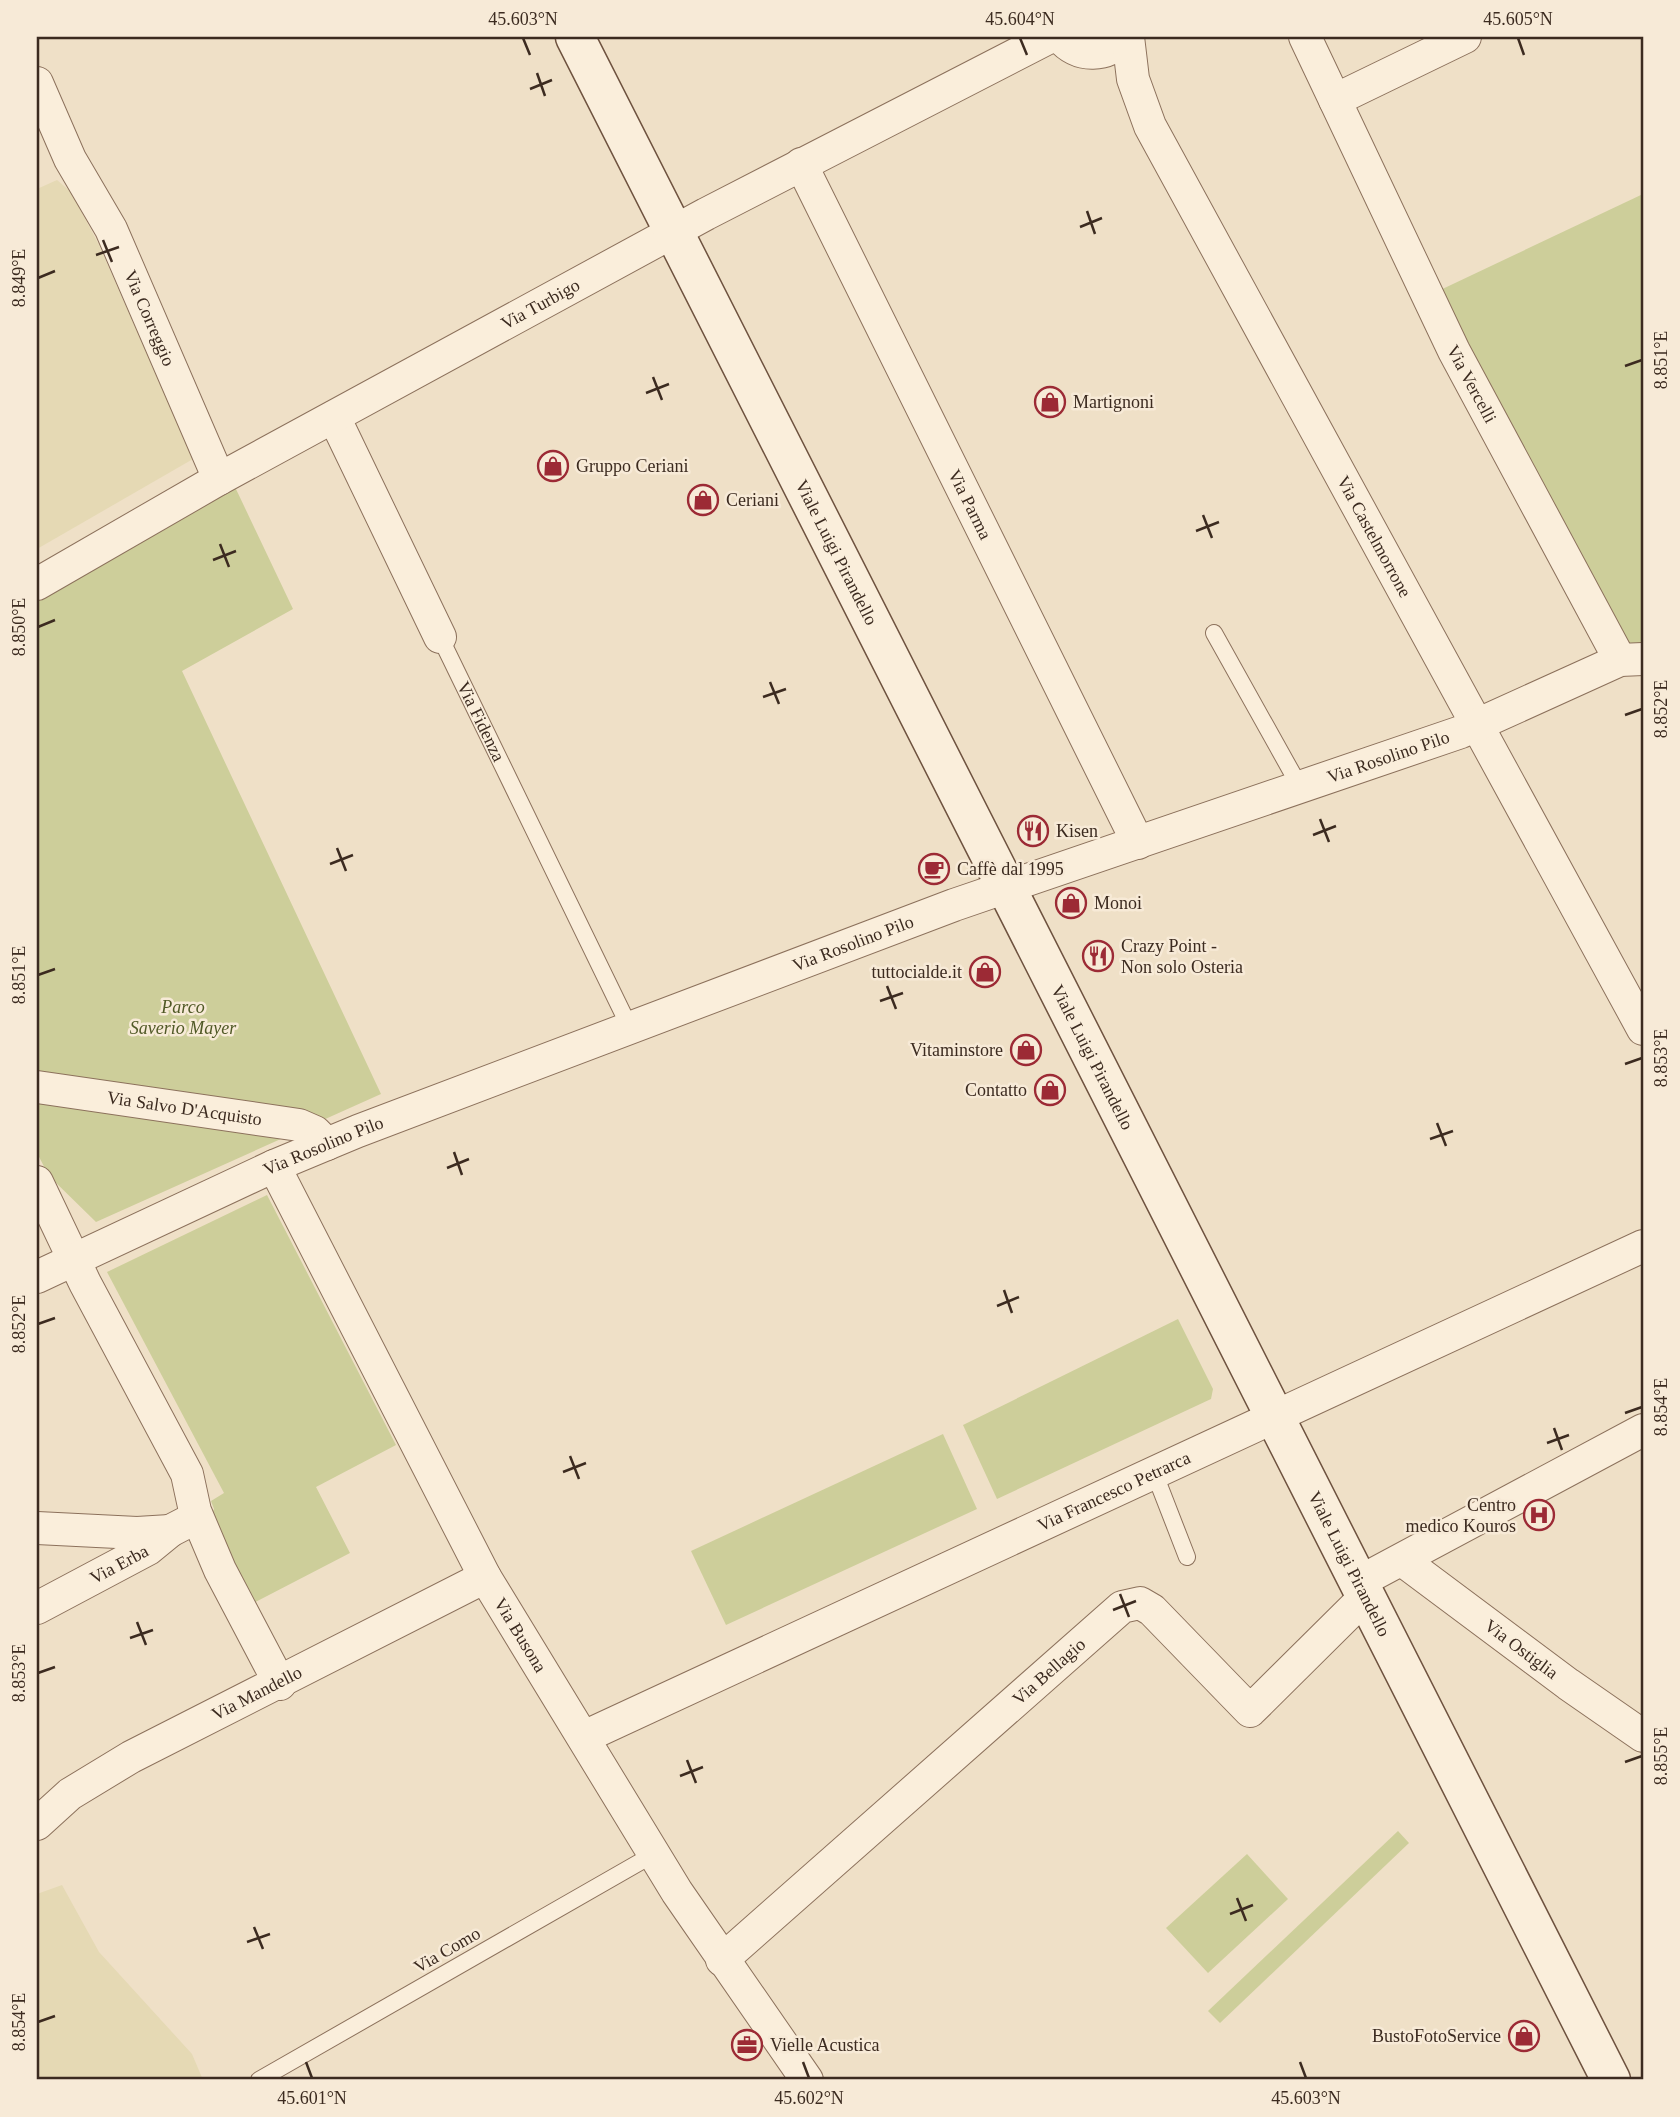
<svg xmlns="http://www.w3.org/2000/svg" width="1680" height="2117" font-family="Georgia,serif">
  <rect width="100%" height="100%" fill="#efe0c7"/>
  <g fill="#e5d9b4">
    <path d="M 57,180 L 71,192 L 99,245 L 193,459 L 37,549 L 37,189 Z"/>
    <path d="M 62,1885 L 99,1952 L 192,2054 L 203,2080 L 37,2080 L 37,1894 Z"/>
  </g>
  <g fill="#cdce9a">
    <path d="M 1643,194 L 1643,648 L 1631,646 L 1513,441 L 1434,293 Z"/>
    <path d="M 235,487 L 293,609 L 182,671 L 381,1094 L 96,1222 L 49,1176 L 37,1153 L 37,600 Z"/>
    <path d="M 267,1195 L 396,1445 L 316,1487 L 350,1553 L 244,1608 L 212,1513 L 214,1509 L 211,1501 L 224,1493 L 107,1272 Z"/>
    <path d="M 1178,1319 L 1213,1389 L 1211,1399 L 997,1499 L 963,1425 Z"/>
    <path d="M 943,1434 L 977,1509 L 726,1625 L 691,1551 Z"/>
    <path d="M 1398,1831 L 1409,1843 L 1220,2023 L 1208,2011 Z"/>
    <path d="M 1247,1854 L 1288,1899 L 1208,1973 L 1166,1928 Z"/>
  </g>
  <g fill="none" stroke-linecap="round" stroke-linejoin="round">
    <g stroke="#8c715c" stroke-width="18">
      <g id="service">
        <path d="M 1214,633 L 1300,787"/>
        <path id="s1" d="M 440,637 L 630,1028"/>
        <path d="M 1154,1472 L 1187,1557"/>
        <path d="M 259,2080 L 654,1854"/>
      </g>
    </g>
    <g stroke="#8c715c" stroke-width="34">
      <g id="minor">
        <path d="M 1060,37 C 1079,59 1107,57 1126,37"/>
        <path id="s2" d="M 1128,37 L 1133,79 L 1150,126 L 1643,1029"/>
        <path id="s3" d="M 1305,37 L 1454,351 L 1620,660"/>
        <path id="s4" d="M 37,83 L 70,159 L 111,229 L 219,479"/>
        <path d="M 1335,100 L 1465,37"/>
        <path id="s5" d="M 801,164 L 1138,843"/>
        <path d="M 334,417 L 440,637"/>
        <path id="s6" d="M 37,584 L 219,479 L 706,214 L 1050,37"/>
        <path id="s7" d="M 37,1087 L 299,1125 L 315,1132 L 327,1144"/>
        <path id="s8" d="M 274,1166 L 485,1577 L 677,1892 L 807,2080"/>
        <path d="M 37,1182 L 85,1283 L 187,1474 L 195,1511 L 220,1570 L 280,1684"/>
        <path id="s9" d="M 37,1277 L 274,1166 L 358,1131 L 954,905 L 1461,732 L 1620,660 L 1643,659"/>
        <path d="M 37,1528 L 137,1533 L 170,1531"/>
        <path id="s10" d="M 1402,1560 L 1568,1684 L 1643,1736"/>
        <path d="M 1359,1582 L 1643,1430"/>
        <path id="s11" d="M 37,1608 L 148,1549 L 170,1531 L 197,1517"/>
        <path id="s12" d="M 584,1737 L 1643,1246"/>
        <path id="s13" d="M 37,1824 L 70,1794 L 131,1757 L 485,1577"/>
        <path id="s14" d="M 722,1960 L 1122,1607 L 1140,1603 L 1152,1610 L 1250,1711 L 1366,1596"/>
      </g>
    </g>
    <g stroke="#6e523f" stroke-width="41">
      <g id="secondary">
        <path id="s15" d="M 575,37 L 1611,2080"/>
      </g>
    </g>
    <use href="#service" stroke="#faeedb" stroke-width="16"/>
    <use href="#minor" stroke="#faeedb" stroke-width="32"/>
    <use href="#secondary" stroke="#faeedb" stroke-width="38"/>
  </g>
  <path fill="none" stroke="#3c2b20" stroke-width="2.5" d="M 523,38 L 530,55M 1020,38 L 1027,55M 1518,38 L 1524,55M 537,73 L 545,96M 530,89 L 552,80M 1087,211 L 1095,234M 1080,227 L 1102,218M 103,240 L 112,262M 96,255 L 119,247M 38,278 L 55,271M 1625,366 L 1642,360M 653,377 L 662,400M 646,393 L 669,384M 1203,515 L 1212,538M 1196,531 L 1219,522M 220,544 L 229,567M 213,560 L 236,551M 38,627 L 55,620M 770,682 L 779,704M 763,697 L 786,689M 1625,715 L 1642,709M 1320,819 L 1329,842M 1313,835 L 1336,826M 337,848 L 346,871M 330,864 L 353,855M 38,975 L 55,969M 887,986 L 896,1009M 880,1001 L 903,993M 1625,1064 L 1642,1058M 1437,1123 L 1446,1146M 1430,1139 L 1453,1131M 454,1152 L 462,1175M 447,1168 L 469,1159M 1004,1290 L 1012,1313M 997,1306 L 1019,1297M 38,1324 L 55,1318M 1625,1413 L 1642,1407M 1554,1428 L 1562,1450M 1547,1443 L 1569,1435M 570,1456 L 579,1479M 563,1472 L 586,1463M 1120,1594 L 1129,1617M 1113,1610 L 1136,1601M 137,1622 L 146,1645M 130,1638 L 153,1630M 38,1673 L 55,1667M 687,1760 L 696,1783M 1625,1762 L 1642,1756M 680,1776 L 703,1767M 1237,1898 L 1246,1921M 1230,1914 L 1253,1905M 254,1927 L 263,1949M 247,1942 L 270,1934M 38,2022 L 55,2016M 306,2062 L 312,2078M 803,2062 L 809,2078M 1300,2062 L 1306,2078"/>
  <defs>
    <g id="shop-ring" transform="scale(1.575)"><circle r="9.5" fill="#f7ead7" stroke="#9c2a35" stroke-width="1.5"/><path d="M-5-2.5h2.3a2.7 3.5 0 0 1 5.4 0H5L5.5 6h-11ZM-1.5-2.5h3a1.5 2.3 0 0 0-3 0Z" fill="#9c2a35"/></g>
    <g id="restaurant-ring" transform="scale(1.575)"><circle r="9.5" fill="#f7ead7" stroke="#9c2a35" stroke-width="1.5"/><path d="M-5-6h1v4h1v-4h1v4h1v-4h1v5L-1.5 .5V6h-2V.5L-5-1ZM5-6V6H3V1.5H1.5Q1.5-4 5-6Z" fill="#9c2a35"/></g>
    <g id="cafe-ring" transform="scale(1.575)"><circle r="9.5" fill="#f7ead7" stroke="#9c2a35" stroke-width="1.5"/><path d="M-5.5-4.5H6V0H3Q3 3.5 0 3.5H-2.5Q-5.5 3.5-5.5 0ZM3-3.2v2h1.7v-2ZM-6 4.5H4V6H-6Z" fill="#9c2a35"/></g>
    <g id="hospital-ring" transform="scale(1.575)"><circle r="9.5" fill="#f7ead7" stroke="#9c2a35" stroke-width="1.5"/><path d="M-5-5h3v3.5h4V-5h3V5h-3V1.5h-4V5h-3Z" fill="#9c2a35"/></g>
    <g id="office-ring" transform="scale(1.575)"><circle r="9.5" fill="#f7ead7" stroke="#9c2a35" stroke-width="1.5"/><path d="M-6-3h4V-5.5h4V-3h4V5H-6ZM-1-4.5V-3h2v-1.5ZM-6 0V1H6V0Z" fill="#9c2a35"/></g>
  </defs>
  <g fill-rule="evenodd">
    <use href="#shop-ring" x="1050" y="402"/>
    <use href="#shop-ring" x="553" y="466"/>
    <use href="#shop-ring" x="703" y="500"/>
    <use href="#restaurant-ring" x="1033" y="831"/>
    <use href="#cafe-ring" x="934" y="869"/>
    <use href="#shop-ring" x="1071" y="903"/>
    <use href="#restaurant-ring" x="1098" y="956"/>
    <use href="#shop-ring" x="985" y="972"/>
    <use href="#shop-ring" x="1026" y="1050"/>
    <use href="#shop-ring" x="1050" y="1090"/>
    <use href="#hospital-ring" x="1539" y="1515"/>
    <use href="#shop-ring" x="1524" y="2036"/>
    <use href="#office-ring" x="747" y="2045"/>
  </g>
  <g text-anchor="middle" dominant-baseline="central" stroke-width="5" stroke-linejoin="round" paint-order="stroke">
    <g font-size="18" fill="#3c2b20" stroke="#f7ead7">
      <text stroke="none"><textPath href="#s6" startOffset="576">Via Turbigo</textPath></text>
      <text stroke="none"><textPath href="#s4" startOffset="261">Via Correggio</textPath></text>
      <text stroke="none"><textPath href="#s3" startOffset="385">Via Vercelli</textPath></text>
      <text stroke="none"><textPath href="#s5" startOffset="380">Via Parma</textPath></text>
      <text stroke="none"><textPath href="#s2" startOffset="560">Via Castelmorrone</textPath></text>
      <text stroke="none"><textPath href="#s15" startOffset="578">Viale Luigi Pirandello</textPath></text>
      <text stroke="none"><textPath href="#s1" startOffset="94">Via Fidenza</textPath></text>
      <text stroke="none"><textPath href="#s9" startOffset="1449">Via Rosolino Pilo</textPath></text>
      <text stroke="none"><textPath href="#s9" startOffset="882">Via Rosolino Pilo</textPath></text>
      <text stroke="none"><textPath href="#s15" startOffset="1144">Viale Luigi Pirandello</textPath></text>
      <text stroke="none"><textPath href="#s7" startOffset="149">Via Salvo D'Acquisto</textPath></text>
      <text stroke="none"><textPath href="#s9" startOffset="315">Via Rosolino Pilo</textPath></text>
      <text stroke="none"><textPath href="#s12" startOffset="584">Via Francesco Petrarca</textPath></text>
      <text stroke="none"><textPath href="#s11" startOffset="93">Via Erba</textPath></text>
      <text stroke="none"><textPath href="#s15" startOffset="1712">Viale Luigi Pirandello</textPath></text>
      <text stroke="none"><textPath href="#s8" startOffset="530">Via Busona</textPath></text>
      <text stroke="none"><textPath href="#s10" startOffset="149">Via Ostiglia</textPath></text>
      <text stroke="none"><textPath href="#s14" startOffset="436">Via Bellagio</textPath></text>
      <text stroke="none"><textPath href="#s13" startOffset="257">Via Mandello</textPath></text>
      <text transform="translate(447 1950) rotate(-30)">Via Como</text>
    </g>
    <g font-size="18" fill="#3c2b20" stroke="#f7ead7" text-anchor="start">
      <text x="1073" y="402">Martignoni</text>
      <text x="576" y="466">Gruppo Ceriani</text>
      <text x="726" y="500">Ceriani</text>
      <text x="1056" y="831">Kisen</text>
      <text x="957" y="869">Caffè dal 1995</text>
      <text x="1094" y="903">Monoi</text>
      <text x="1121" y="946">Crazy Point -<tspan x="1121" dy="21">Non solo Osteria</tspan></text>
      <text x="962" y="972" text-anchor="end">tuttocialde.it</text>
      <text x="1003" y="1050" text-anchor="end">Vitaminstore</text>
      <text x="1027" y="1090" text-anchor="end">Contatto</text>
      <text x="1516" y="1505" text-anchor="end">Centro<tspan x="1516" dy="21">medico Kouros</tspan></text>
      <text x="1501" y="2036" text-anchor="end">BustoFotoService</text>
      <text x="770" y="2045">Vielle Acustica</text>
    </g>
    <g font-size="18" font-style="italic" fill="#505926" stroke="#f7ead7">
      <text x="183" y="1007">Parco<tspan x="183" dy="21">Saverio Mayer</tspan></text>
    </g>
  </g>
  <rect width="1680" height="2117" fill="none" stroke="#f7ead7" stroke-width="77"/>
  <rect x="38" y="38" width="1604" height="2040" fill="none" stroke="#3c2b20" stroke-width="2.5"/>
  <g font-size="18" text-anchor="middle" fill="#3c2b20">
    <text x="523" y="25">45.603°N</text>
    <text x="1020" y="25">45.604°N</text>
    <text x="1518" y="25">45.605°N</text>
    <text transform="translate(19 278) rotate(-90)" y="6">8.849°E</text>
    <text transform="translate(1661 360) rotate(-90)" y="6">8.851°E</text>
    <text transform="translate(19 627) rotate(-90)" y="6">8.850°E</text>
    <text transform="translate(1661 709) rotate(-90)" y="6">8.852°E</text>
    <text transform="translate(19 975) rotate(-90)" y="6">8.851°E</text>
    <text transform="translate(1661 1058) rotate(-90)" y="6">8.853°E</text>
    <text transform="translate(19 1324) rotate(-90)" y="6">8.852°E</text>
    <text transform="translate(1661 1407) rotate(-90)" y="6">8.854°E</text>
    <text transform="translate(19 1673) rotate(-90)" y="6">8.853°E</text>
    <text transform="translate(1661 1756) rotate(-90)" y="6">8.855°E</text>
    <text transform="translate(19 2022) rotate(-90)" y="6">8.854°E</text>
    <text x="312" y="2104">45.601°N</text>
    <text x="809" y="2104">45.602°N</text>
    <text x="1306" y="2104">45.603°N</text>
  </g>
</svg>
